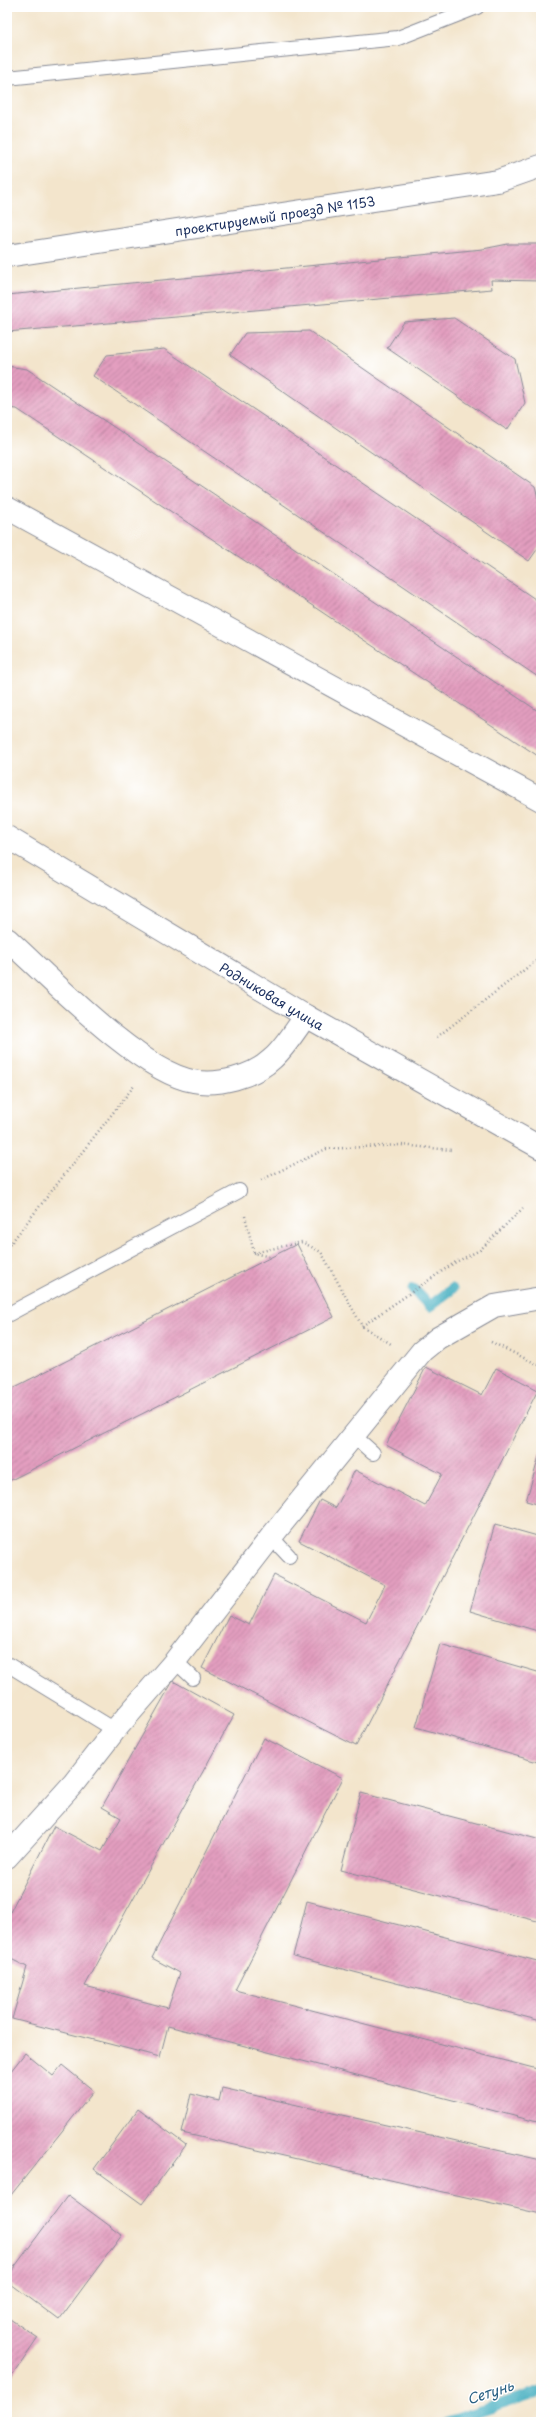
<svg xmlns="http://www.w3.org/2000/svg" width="548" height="2429" font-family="'Playpen Sans',sans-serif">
  <defs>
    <pattern id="building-hatch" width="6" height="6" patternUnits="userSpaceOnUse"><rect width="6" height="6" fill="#e39ebf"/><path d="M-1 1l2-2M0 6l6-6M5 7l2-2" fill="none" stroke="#b7819e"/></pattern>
  </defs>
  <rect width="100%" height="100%" fill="#fff"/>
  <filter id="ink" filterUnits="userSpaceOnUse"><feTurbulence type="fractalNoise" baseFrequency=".025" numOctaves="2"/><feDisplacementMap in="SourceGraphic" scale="8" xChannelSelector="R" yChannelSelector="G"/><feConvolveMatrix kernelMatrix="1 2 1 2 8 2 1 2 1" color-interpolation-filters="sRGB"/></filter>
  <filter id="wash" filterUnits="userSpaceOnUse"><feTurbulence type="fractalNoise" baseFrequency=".012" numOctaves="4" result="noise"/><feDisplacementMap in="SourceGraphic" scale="16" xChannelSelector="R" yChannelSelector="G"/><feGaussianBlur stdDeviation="0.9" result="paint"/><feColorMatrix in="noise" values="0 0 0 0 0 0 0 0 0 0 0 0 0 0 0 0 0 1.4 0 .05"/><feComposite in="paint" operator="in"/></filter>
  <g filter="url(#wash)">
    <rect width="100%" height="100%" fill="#f3e5cc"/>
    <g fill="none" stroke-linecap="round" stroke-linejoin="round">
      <g stroke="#3eabbd" stroke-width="11">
        <path d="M 413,1289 L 430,1306 L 452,1289"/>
        <path d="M 448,2422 L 541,2391"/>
      </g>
    </g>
    <g id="blocks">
      <g fill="url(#building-hatch)">
        <path d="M 508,244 L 541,244 L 541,281 L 491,280 L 492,289 L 7,332 L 7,295 L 483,249 Z"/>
        <path d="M 454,318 L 515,359 L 525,403 L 507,430 L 387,348 L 404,322 Z"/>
        <path d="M 309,331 L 535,487 L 541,509 L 541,544 L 529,561 L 230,355 L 245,333 Z"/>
        <path d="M 164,349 L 541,603 L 541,679 L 93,376 L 107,355 Z"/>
        <path d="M 7,366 L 27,369 L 541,713 L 541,758 L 17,409 L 7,408 Z"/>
        <path d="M 297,1244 L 334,1317 L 7,1482 L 7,1391 Z"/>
        <path d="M 426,1367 L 482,1395 L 496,1368 L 538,1390 L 356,1746 L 202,1668 L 229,1615 L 249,1625 L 274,1575 L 366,1622 L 385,1585 L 299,1541 L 320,1500 L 336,1508 L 355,1470 L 425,1506 L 442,1474 L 386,1445 Z"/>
        <path d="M 541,1450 L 541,1505 L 526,1501 Z"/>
        <path d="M 495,1524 L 541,1537 L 541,1632 L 470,1611 Z"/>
        <path d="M 440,1644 L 541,1673 L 541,1763 L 416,1727 Z"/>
        <path d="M 173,1681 L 234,1715 L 85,1986 L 168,2008 L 180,1973 L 152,1958 L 264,1738 L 343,1778 L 235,1990 L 541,2070 L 541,2123 L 168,2026 L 160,2057 L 12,2019 L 27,1967 L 7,1957 L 7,1918 L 54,1826 L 102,1851 L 121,1818 L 102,1807 Z"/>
        <path d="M 361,1793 L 541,1840 L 541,1922 L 341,1870 Z"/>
        <path d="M 307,1901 L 541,1962 L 541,2021 L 293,1956 Z"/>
        <path d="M 25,2053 L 53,2076 L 62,2065 L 94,2091 L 7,2200 L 7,2076 Z"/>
        <path d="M 222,2088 L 541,2160 L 541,2214 L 182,2133 L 191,2094 L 219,2101 Z"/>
        <path d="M 138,2109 L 186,2145 L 142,2204 L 94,2169 Z"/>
        <path d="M 68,2195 L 122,2235 L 59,2320 L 7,2281 L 7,2277 Z"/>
        <path d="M 7,2317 L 38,2338 L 7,2384 Z"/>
      </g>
    </g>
  </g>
  <g filter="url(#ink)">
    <use href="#blocks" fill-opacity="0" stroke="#878a95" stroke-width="1"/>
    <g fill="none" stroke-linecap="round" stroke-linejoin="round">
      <g stroke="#878a95" stroke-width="16">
        <g id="lane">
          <path d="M 7,78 L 398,38 L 477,7"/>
          <path d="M 7,1315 L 239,1191"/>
          <path d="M 353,1435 L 373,1453"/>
          <path d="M 271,1537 L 289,1556"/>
          <path d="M 175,1661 L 193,1678"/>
          <path d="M 7,1664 L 115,1730"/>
        </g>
      </g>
      <g stroke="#878a95" stroke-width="24">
        <g id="street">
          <path id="s1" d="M 7,256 L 498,181 L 541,166"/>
          <path d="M 7,1857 L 73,1784 L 115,1730 L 175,1661 L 271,1537 L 422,1351 L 438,1338 L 494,1306 L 541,1298"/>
        </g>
      </g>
      <g stroke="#878a95" stroke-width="24">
        <g id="secondary">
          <path d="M 7,508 L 541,800"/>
          <path id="s2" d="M 7,837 L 306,1016 L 541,1148"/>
          <path d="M 7,939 C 48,976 141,1073 193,1081 C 218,1086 253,1077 272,1059 C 285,1048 295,1030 306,1016"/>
        </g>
      </g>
      <g stroke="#878a95" stroke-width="2.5" stroke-dasharray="1 3" stroke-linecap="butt">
        <path d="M 437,1037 L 541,957"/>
        <path d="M 261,1180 L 326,1149 L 401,1145 L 451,1150"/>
        <path d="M 245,1216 L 254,1253 L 270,1257"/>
        <path d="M 7,1248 L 134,1086"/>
        <path d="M 254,1253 L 302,1242 L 321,1252 L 362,1326 L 391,1344"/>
        <path d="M 362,1326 L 454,1263 L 480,1250 L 523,1208"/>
        <path d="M 491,1342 L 541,1366"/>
      </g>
      <use href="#lane" stroke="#fff" stroke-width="14"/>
      <use href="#street" stroke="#fff" stroke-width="22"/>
      <use href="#secondary" stroke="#fff" stroke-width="22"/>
    </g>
  </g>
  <g text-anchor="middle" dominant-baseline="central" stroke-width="3" stroke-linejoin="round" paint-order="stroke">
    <g font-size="13" fill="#1b2f5e" stroke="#fff">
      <text stroke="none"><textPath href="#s1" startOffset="271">проектируемый проезд № 1153</textPath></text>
      <text stroke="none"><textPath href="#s2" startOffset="309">Родниковая улица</textPath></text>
    </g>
    <g font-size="14" font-style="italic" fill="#296184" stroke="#fff">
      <text transform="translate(490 2392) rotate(-18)">Сетунь</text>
    </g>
  </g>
  <rect width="548" height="2429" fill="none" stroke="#fff" stroke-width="24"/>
</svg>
